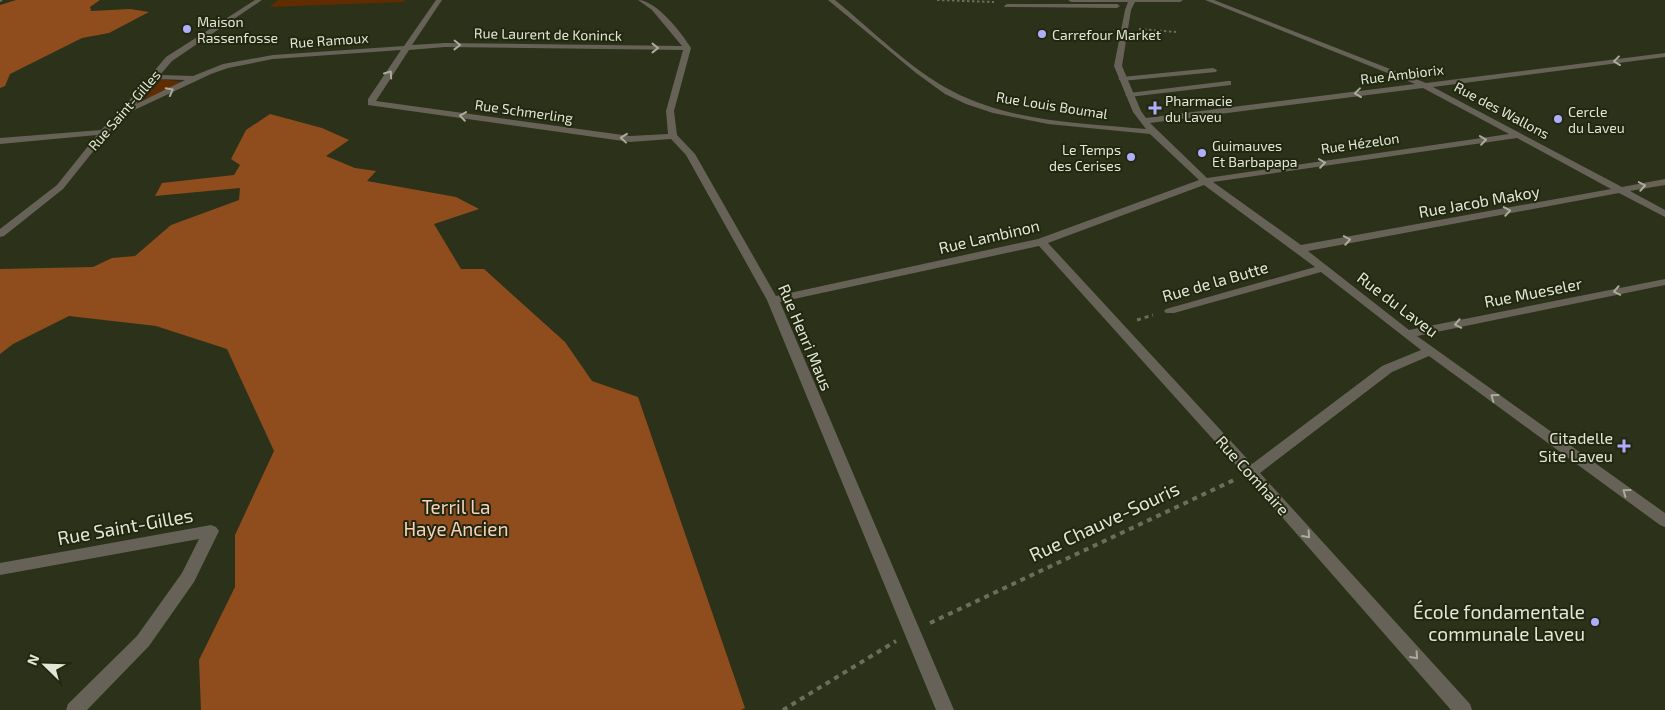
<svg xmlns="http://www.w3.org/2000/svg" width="1665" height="710" font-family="'Exo 2',sans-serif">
  <rect width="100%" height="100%" fill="#2c3119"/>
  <g fill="#612c00">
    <path d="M 278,0 L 405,0 L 403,2 L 270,7 Z"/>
    <path d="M 162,79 L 181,82 L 151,99 L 145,98 Z"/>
  </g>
  <g fill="#8f4d1e">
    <path d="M 16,0 L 100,0 L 90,7 L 91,11 L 130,9 L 149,12 L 109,33 L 82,38 L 10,74 L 5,86 L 0,88 L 0,5 Z"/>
    <path d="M 270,114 L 322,128 L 349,140 L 326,156 L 355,168 L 376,171 L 367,181 L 456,197 L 479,209 L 434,224 L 461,269 L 484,269 L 565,342 L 592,381 L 638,397 L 745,708 L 741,710 L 201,710 L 199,660 L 235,587 L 235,535 L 274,451 L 227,349 L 156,326 L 69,316 L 13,344 L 0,354 L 0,269 L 93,267 L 112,258 L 135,256 L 171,225 L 239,200 L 240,188 L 155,196 L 162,183 L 234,175 L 240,165 L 231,159 L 246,130 Z"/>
  </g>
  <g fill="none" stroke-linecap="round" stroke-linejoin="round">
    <g stroke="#6a6f5a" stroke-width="2" stroke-dasharray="2.5 2.5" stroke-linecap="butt">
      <path d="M 937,0 L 994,2"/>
      <path d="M 0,1 L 2,0"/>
      <path d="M 1139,29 L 1176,32"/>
    </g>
    <path stroke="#6a6f5a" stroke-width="3" stroke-dasharray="4 4" stroke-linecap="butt" d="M 1137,320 L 1153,315"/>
    <g stroke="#6a6f5a" stroke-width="4" stroke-dasharray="5 5" stroke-linecap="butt">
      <path d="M 930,623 L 1234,480"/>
      <path d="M 783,710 L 896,641"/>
    </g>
    <g fill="#676257" fill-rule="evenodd">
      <path d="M 1007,4 L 1117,4 L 1120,6 L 1117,8 L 1005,7 L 1004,6 Z"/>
      <path d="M 1213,68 L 1217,70 L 1216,72 L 1122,81 L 1118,79 L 1122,77 Z"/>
      <path d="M 1228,81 L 1231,81 L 1231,85 L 1129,97 L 1125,95 L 1129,93 Z"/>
    </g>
    <g fill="#676257" fill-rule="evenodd">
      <path d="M 255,0 L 262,0 L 172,61 L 160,75 L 193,76 L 223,64 L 273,55 L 404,46 L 436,0 L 442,0 L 412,45 L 445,43 L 682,46 L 652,10 L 638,0 C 656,0 682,33 691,48 L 674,111 L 677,135 L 695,154 L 776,296 L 1038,239 L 1199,180 L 1150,134 L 1048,124 L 993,113 L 966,104 L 945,94 L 916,73 L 828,0 L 835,0 C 872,30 910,69 952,91 C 1011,122 1082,123 1146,129 L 1133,112 L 1114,66 L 1125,10 L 1128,2 L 1071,2 L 1068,0 L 1183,0 L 1180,2 L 1135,2 L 1131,10 L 1122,66 L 1141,111 L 1146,118 L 1415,84 L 1205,0 L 1214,0 L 1426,83 L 1665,53 L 1665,57 L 1433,87 L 1622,187 L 1665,179 L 1665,185 L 1630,191 L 1665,210 L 1665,217 L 1619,193 L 1308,251 L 1409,330 L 1665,279 L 1665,285 L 1417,336 L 1665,513 L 1665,527 L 1660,525 L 1429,356 L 1392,372 L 1260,473 L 1470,704 L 1472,710 L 1451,710 L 1246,476 L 1039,246 L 780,302 L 954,710 L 936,710 L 767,300 L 686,155 L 671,139 L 630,142 L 368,105 L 368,99 L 401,50 L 273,59 L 228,68 L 211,74 L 128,113 L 107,134 L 63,189 L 4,236 L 0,237 L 0,229 L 57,185 L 97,135 L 0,144 L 0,138 L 101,130 L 122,109 L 166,57 ZM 445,47 L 683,50 L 666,111 L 668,134 L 630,136 L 376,101 L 409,50 ZM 156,79 L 185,80 L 136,104 ZM 1423,88 L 1509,134 L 1207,178 L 1150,123 ZM 1517,138 L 1611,189 L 1301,245 L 1213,182 ZM 1204,185 L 1315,267 L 1166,309 L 1164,311 L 1166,313 L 1174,313 L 1321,272 L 1421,350 L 1382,366 L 1252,464 L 1048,243 Z"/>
      <path d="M 211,525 L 216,527 L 219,531 L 194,582 L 149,646 L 87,710 L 66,710 L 68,704 L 137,636 L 182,573 L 199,539 L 0,575 L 0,563 Z"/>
    </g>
  </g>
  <defs><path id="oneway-chevron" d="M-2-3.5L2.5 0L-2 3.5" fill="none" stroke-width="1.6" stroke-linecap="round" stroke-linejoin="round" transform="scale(1.25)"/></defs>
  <g stroke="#abab9d">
    <use href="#oneway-chevron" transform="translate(457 45) rotate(1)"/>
    <use href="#oneway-chevron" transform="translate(655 48)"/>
    <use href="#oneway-chevron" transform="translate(1617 61) rotate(173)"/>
    <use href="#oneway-chevron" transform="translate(389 74) rotate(-55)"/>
    <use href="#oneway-chevron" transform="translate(170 91) rotate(-28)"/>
    <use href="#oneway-chevron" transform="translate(1358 93) rotate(173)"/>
    <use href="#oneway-chevron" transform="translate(463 116) rotate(-172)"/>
    <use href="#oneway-chevron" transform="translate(624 138) rotate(-174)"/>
    <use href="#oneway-chevron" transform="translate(1483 140) rotate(-8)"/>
    <use href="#oneway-chevron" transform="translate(1322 163) rotate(-8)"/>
    <use href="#oneway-chevron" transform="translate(1642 186) rotate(-10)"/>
    <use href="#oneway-chevron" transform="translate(1507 211) rotate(-10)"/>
    <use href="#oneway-chevron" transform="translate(1347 240) rotate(-10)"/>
    <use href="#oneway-chevron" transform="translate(1617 291) rotate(169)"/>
    <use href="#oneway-chevron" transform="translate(1458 324) rotate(169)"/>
    <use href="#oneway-chevron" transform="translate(1494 397) rotate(-144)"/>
    <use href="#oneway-chevron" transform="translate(1626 492) rotate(-144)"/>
    <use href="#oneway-chevron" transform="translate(1307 535) rotate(48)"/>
    <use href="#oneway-chevron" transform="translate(1415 656) rotate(48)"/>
  </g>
  <g fill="#afaefa" stroke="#222710" stroke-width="2">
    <circle cx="187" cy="29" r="5"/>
    <circle cx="1042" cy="34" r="5"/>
    <path d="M1152.5 100.5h5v5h5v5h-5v5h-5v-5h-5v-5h5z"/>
    <circle cx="1558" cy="119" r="5"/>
    <circle cx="1202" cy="153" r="5"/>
    <circle cx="1131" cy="157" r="5"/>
    <path d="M1621.5 438.5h5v5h5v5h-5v5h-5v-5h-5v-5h5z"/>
    <circle cx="1595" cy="622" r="5"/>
  </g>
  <g text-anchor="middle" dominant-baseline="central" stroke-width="4" stroke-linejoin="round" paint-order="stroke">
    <g font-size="14" fill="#e2e6d7" stroke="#222710" text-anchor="start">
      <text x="197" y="21">Maison<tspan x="197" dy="16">Rassenfosse</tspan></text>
      <text x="1052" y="34">Carrefour Market</text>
      <text x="1165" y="100">Pharmacie<tspan x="1165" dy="16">du Laveu</tspan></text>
      <text x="1568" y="111">Cercle<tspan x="1568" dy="16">du Laveu</tspan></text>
      <text x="1212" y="145">Guimauves<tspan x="1212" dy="16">Et Barbapapa</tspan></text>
      <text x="1121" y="149" text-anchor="end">Le Temps<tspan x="1121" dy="16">des Cerises</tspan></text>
    </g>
    <g font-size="14" fill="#e2e6d7" stroke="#222710">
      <text transform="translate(548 34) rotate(1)">Rue Laurent de Koninck</text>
      <text transform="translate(329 40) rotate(-4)">Rue Ramoux</text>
      <text transform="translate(1402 74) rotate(-7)">Rue Ambiorix</text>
      <text transform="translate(1052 105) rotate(9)">Rue Louis Boumal</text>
      <text transform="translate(124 110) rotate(-49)">Rue Saint-Gilles</text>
      <text transform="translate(1502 110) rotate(28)">Rue des Wallons</text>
      <text transform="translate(524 111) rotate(8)">Rue Schmerling</text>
      <text transform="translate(1360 143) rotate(-8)">Rue Hézelon</text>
    </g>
    <g font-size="16" fill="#e2e6d7" stroke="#222710">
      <text transform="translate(1479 201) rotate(-10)">Rue Jacob Makoy</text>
      <text transform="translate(989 236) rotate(-13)">Rue Lambinon</text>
      <text transform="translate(1215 281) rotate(-16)">Rue de la Butte</text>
      <text transform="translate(1533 292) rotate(-11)">Rue Mueseler</text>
      <text transform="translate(1398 304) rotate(37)">Rue du Laveu</text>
      <text transform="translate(806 337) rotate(67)">Rue Henri Maus</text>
      <text transform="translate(1253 475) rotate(48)">Rue Comhaire</text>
    </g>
    <g font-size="16" fill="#e2e6d7" stroke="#222710" text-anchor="end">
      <text x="1613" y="437">Citadelle<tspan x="1613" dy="18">Site Laveu</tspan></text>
    </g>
    <g font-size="19" fill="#f8d1b9" stroke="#222710">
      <text x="456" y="506">Terril La<tspan x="456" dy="22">Haye Ancien</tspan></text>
    </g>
    <g font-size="19" fill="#e2e6d7" stroke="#222710">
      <text transform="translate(1104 521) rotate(-25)">Rue Chauve-Souris</text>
      <text transform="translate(125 526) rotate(-10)">Rue Saint-Gilles</text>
    </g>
    <g font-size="19" fill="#e2e6d7" stroke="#222710" text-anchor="end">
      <text x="1585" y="611">École fondamentale<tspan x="1585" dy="22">communale Laveu</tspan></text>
    </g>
  </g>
  <g transform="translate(45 665) rotate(293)" stroke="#222710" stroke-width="4" paint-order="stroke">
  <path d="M0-4L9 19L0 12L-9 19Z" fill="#e2e6d7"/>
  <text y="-8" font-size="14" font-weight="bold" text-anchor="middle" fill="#e2e6d7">N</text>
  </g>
</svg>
